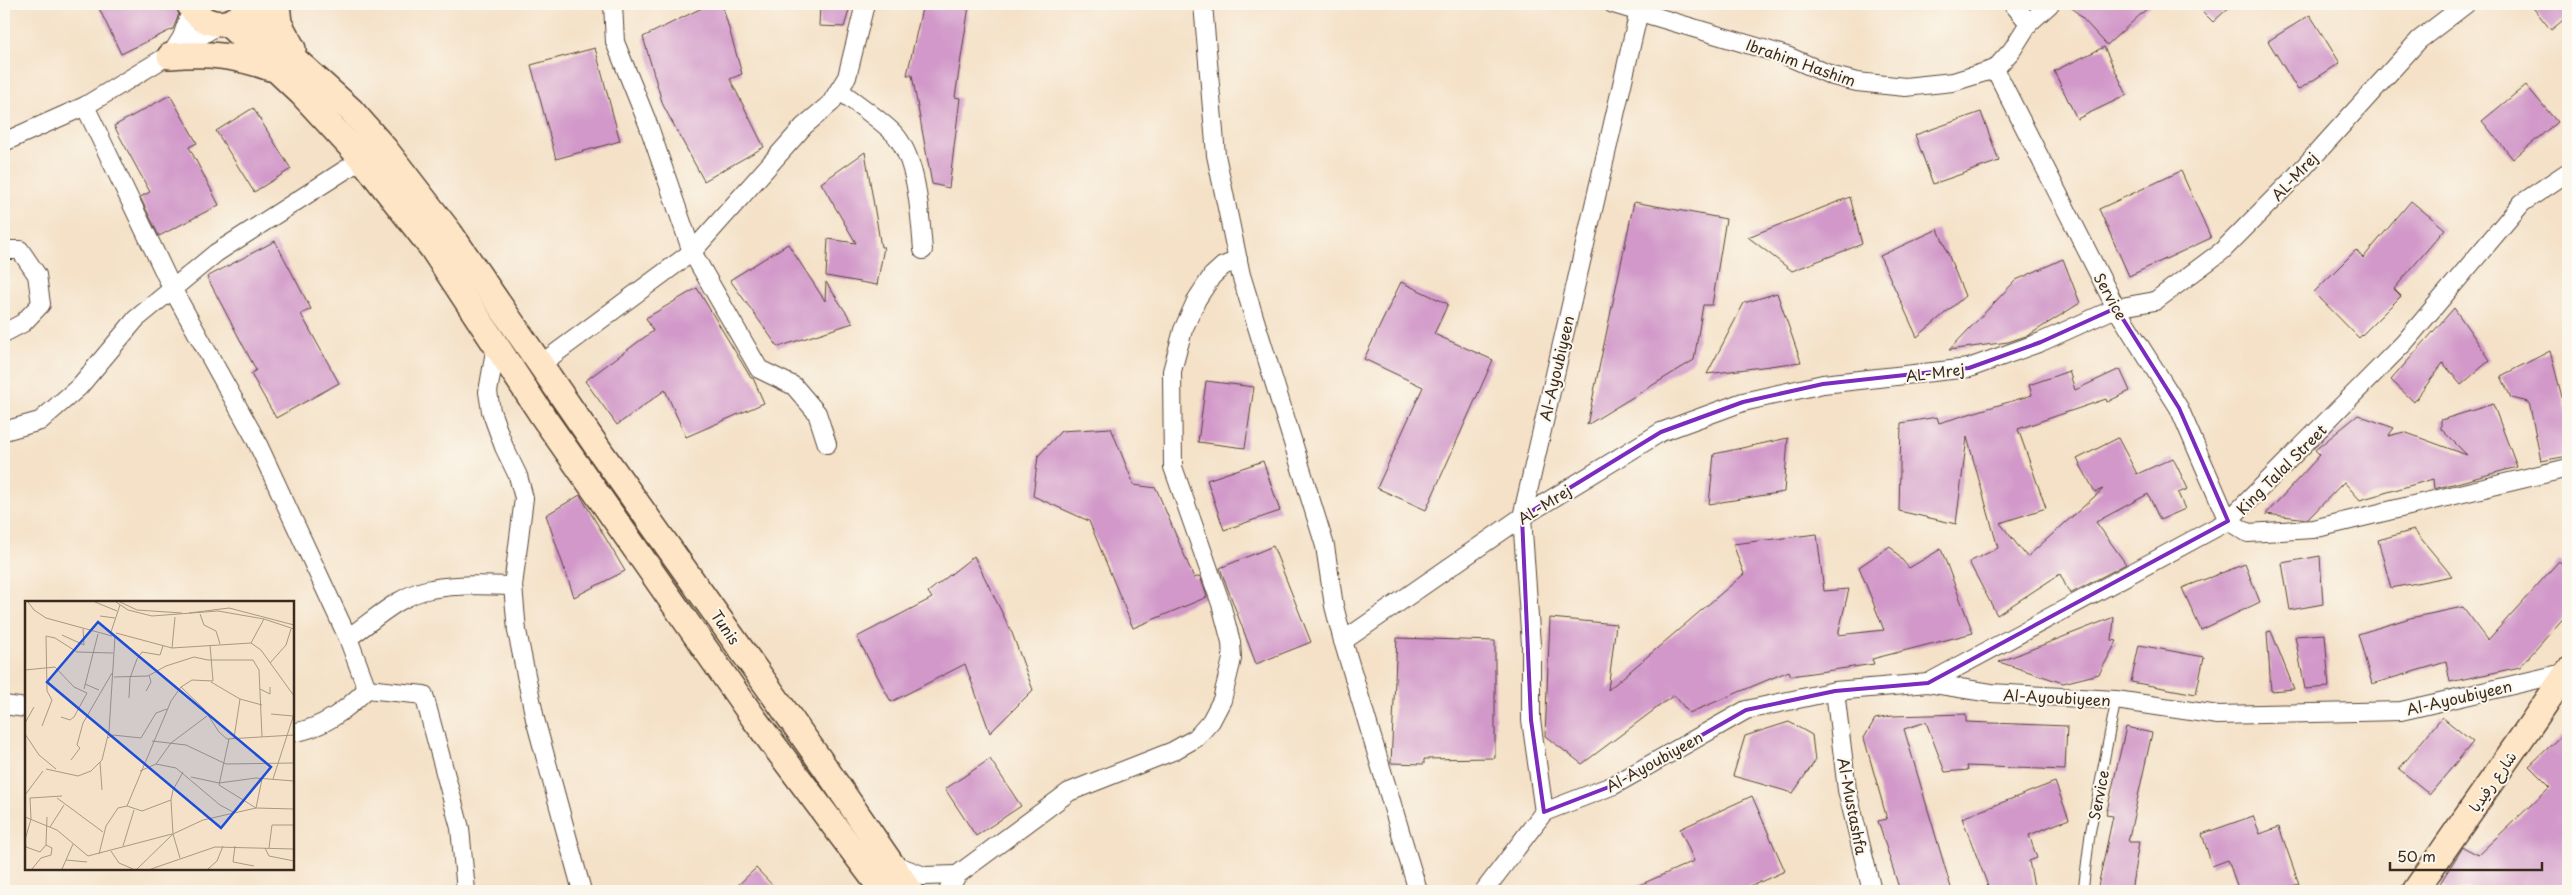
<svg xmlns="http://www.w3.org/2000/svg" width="2572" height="895" font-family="'Playpen Sans','Playpen Sans Arabic',sans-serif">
  <rect width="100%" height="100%" fill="#fbf7ec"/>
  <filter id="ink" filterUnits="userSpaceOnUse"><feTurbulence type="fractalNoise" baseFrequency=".02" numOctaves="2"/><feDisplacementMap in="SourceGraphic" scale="10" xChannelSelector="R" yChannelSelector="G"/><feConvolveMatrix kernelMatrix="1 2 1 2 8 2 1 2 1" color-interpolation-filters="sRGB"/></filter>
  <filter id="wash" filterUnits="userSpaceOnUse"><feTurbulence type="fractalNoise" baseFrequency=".0096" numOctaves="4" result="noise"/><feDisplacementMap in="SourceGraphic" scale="20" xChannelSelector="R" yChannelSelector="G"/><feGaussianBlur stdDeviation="1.12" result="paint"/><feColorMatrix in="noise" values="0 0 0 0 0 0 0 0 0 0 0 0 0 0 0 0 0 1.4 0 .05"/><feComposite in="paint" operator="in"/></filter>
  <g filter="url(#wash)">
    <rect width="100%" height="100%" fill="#f4e1c7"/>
    <g id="blocks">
      <g fill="#d198c9">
        <path d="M 97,4 L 175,4 L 179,14 L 173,29 L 121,54 Z"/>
        <path d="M 710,4 L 722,4 L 742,74 L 730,79 L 764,147 L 704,181 L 663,105 L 643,37 Z"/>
        <path d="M 820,4 L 851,4 L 844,27 L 819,26 Z"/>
        <path d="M 923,4 L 969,6 L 955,97 L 960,98 L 949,188 L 932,184 L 912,75 L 907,75 Z"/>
        <path d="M 2069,4 L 2152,4 L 2107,45 Z"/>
        <path d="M 2195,4 L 2233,4 L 2213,22 Z"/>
        <path d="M 2530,4 L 2568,4 L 2568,16 L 2551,30 Z"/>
        <path d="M 2310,15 L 2340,63 L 2298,90 L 2268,41 Z"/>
        <path d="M 2104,47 L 2127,95 L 2077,119 L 2054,71 Z"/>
        <path d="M 595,48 L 620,141 L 556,159 L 531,65 Z"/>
        <path d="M 2526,85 L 2557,122 L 2513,159 L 2482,121 Z"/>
        <path d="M 170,95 L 197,143 L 189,147 L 219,205 L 159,236 L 140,197 L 150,192 L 114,126 Z"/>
        <path d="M 253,108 L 291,169 L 254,192 L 216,131 Z"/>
        <path d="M 1981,112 L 1999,161 L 1933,184 L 1915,135 Z"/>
        <path d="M 865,152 L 881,247 L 884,247 L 877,285 L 826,276 L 828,239 L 856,243 L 821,183 Z"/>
        <path d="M 2181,171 L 2211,238 L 2129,276 L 2099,209 Z"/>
        <path d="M 1850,197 L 1862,244 L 1792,271 L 1748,237 Z"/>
        <path d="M 2411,201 L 2445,229 L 2394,289 L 2401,296 L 2359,338 L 2314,292 L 2356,250 L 2363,258 Z"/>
        <path d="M 1634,202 L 1726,219 L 1712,305 L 1703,305 L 1694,360 L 1587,425 Z"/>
        <path d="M 1938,229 L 1965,296 L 1917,337 L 1880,256 Z"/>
        <path d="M 275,241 L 311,309 L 301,314 L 339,383 L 276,418 L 251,374 L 256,370 L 207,277 Z"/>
        <path d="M 788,244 L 825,301 L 826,282 L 853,323 L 778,347 L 730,280 Z"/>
        <path d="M 2063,259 L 2080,303 L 2029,335 L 2008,342 L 1949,350 L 2016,280 Z"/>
        <path d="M 1401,282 L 1448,304 L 1434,334 L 1493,360 L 1426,510 L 1377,488 L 1423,387 L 1364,359 Z"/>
        <path d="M 697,288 L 751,378 L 753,378 L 764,403 L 686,437 L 665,390 L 617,425 L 585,381 L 653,331 L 646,318 Z"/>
        <path d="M 1777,293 L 1801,362 L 1707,374 L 1744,303 Z"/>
        <path d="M 2454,308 L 2490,360 L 2461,385 L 2443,363 L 2414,402 L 2391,380 Z"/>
        <path d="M 2550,351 L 2568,420 L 2568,456 L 2541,461 L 2529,402 L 2511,398 L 2501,376 Z"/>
        <path d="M 2120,369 L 2130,391 L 2107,402 L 2106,399 L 2018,429 L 2046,508 L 2000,523 L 2027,557 L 2103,489 L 2095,492 L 2077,459 L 2118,438 L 2137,474 L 2173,458 L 2188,489 L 2178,493 L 2185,509 L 2160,520 L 2148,494 L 2096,522 L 2126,564 L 2070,594 L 2060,574 L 1997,615 L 1969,562 L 1998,548 L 1967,437 L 1956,524 L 1899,511 L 1901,423 L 1937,417 L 1939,423 L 2032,395 L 2029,385 L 2069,371 L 2075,390 Z"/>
        <path d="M 1206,381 L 1254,387 L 1245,448 L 1198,442 Z"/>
        <path d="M 2493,404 L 2517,467 L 2434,489 L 2433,479 L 2360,500 L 2344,482 L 2308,519 L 2266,514 L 2320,455 L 2315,450 L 2358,415 L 2394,428 L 2388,436 L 2404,432 L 2467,455 L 2441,429 L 2441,420 Z"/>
        <path d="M 1111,428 L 1134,485 L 1156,488 L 1194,578 L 1200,576 L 1207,597 L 1133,628 L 1089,521 L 1033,496 L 1038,456 L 1061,431 Z"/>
        <path d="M 1788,438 L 1784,492 L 1709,504 L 1714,454 Z"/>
        <path d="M 1263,461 L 1280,511 L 1224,530 L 1207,480 Z"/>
        <path d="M 580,495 L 625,571 L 574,597 L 546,515 Z"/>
        <path d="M 2414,530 L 2452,576 L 2391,588 L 2378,540 Z"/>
        <path d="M 1817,534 L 1824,591 L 1849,589 L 1838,635 L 1884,630 L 1859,567 L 1890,546 L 1909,568 L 1941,549 L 1973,633 L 1872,659 L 1874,664 L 1791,676 L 1789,671 L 1689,713 L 1674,695 L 1582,764 L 1545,736 L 1550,618 L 1616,624 L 1608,690 L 1744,574 L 1733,544 Z"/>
        <path d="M 1273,546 L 1311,642 L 1256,664 L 1220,568 Z"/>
        <path d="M 974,556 L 1012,633 L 1033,690 L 990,733 L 965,664 L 891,702 L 857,637 L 932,598 L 928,592 Z"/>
        <path d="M 2320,556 L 2323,604 L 2290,610 L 2282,563 Z"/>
        <path d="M 2559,561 L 2568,570 L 2568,613 L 2520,667 L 2450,682 L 2446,662 L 2372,684 L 2358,634 L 2410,618 L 2463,607 L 2488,640 Z"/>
        <path d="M 2245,564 L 2260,602 L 2201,630 L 2182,588 Z"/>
        <path d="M 2114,617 L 2112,640 L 2117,641 L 2099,674 L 2063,683 L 1999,662 Z"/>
        <path d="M 2271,631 L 2294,689 L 2271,691 L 2267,632 Z"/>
        <path d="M 2325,634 L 2329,687 L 2305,689 L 2295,636 Z"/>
        <path d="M 1397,638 L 1495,641 L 1495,758 L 1424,759 L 1424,764 L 1391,763 Z"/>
        <path d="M 2139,645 L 2204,657 L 2196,694 L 2131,682 Z"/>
        <path d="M 1966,714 L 1966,722 L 2067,726 L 2065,770 L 1967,766 L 1968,770 L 1945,772 L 1926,722 L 1904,729 L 1952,891 L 1900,891 L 1878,821 L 1887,819 L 1864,738 L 1875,719 L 1892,716 Z"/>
        <path d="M 2442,717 L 2473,742 L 2430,794 L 2399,769 Z"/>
        <path d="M 1789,722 L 1812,735 L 1815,761 L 1793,793 L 1733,776 L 1745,736 Z"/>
        <path d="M 2126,727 L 2152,733 L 2128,842 L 2139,842 L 2131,891 L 2097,891 L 2113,816 L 2106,815 Z"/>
        <path d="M 2568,729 L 2568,891 L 2473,891 L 2470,889 L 2449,891 L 2439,885 L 2463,847 L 2478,855 L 2550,787 L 2529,766 Z"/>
        <path d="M 990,759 L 1021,806 L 976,836 L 945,789 Z"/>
        <path d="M 2055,782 L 2069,819 L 2029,835 L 2037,858 L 2029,861 L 2035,891 L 1990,891 L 1962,818 Z"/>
        <path d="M 1752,796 L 1785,871 L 1740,891 L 1626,891 L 1694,861 L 1680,829 Z"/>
        <path d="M 2253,816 L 2260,834 L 2279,827 L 2299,884 L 2278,891 L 2239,891 L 2228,860 L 2212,866 L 2202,834 Z"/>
        <path d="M 756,868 L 778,891 L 732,891 Z"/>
      </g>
    </g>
  </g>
  <g filter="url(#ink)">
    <use href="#blocks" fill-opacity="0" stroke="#574537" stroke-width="1"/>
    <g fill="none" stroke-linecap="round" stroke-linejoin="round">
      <g stroke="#574537" stroke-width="11">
        <path id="lane" d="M 2083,891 L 2090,834 L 2116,700"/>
      </g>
      <g stroke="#574537" stroke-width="20">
        <g id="street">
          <path d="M 613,4 L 615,42 L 648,124 L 692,252 L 759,369 L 794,386 L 817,413 L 827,444"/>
          <path d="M 1203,4 L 1216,155 L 1241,275 L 1325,546 L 1334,606 L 1343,641 L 1418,891"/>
          <path d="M 1613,4 L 1787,56 L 1833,76 L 1857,82 L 1905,87 L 1953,82 L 1995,69 L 2012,50 L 2029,23 L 2050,4"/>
          <path d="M 2013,4 L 2029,23"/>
          <path d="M 172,53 L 182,37 L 192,8"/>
          <path d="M 1995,69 L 2116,308 L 2179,408 L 2228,521 L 2248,533 L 2313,529 L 2568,468"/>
          <path d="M 839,90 C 854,102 887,124 897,137 C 918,164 920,216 923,250"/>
          <path d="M 85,106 L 173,290 L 255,438 L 348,638 L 367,689"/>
          <path d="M 4,142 L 85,106 L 220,24"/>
          <path d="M 4,250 L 20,250 L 37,275 L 41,304 L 23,323 L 4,333"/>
          <path d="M 496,345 L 488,392 L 491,411 L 504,447 L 518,476 L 524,498 L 513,586 L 517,631 L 535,719 L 582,891"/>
          <path d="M 541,364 L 692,252 L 804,126 L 831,103 L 847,77 L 865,4"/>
          <path d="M 4,431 L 40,421 L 79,387 L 136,319 L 216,253 L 362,159"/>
          <path d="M 348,638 C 373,621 400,594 431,589 C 458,584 486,585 513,586"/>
          <path d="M 1343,641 L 1522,517 L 1661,432 L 1743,402 L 1823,384 L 1969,368 L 2041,342 L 2116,308 L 2155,301 L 2222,251 L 2295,177 L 2419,40 L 2466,4"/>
          <path d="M 1928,683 L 2228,521 L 2404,343 L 2522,203 L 2568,172"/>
          <path d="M 1835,691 L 1847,790 L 1872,891"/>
          <path d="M 4,705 L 26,708"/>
          <path d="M 292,733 C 323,728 345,711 367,689 L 424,695 L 460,828 L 466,891"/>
          <path d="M 1544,812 L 1614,785 L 1746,710 L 1835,691 L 1928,683 L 1991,693 L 2116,700 L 2218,715 L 2401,711 L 2568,672"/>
          <path d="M 1544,812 L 1531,720 L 1531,645 L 1522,517 L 1639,11"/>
          <path d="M 893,864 L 924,876 L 957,875"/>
          <path d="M 948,891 L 957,875 L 1069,792 L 1173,751 L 1196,738 L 1211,721 L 1222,700 L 1232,659 L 1231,642 L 1221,604 L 1173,467 L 1172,371 L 1183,330 L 1197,299 L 1212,276 L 1223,266 L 1238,260"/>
          <path d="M 1484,891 L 1544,812"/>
        </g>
      </g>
      <g stroke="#574537" stroke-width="28">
        <g id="secondary">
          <path d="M 189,4 C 200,23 223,31 241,15"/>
          <path d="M 252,4 L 259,21 L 271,38 L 351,110 L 385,149 L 450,233 L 602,454 L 822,763 L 910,891"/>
          <path d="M 277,4 L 279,23 L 293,49"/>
          <path d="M 227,23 L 302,94 L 362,159 L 432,248 L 544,418 L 755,720 L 883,891"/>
          <path d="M 170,56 C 208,53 234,55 270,68"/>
          <path d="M 2415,891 L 2568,671"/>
        </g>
      </g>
      <use href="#lane" stroke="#fff" stroke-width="9"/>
      <use href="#street" stroke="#fff" stroke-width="18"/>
      <use href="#secondary" stroke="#fee5c5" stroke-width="25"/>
    </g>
  </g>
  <path fill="none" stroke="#7b2cbf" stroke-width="4" stroke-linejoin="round" d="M 2116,308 L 2179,408 L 2228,521 L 1928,683 L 1835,691 L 1746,710 L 1614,785 L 1544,812 L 1531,720 L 1522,517 L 1661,432 L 1743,402 L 1823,384 L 1969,368 L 2041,342 Z"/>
  <g text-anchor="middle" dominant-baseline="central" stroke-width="4" stroke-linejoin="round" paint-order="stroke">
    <g font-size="15" fill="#3b2a1e" stroke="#fbf7ec">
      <text transform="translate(1801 62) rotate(19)">Ibrahim Hashim</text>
      <text transform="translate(2294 176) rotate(-47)">AL-Mrej</text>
      <text transform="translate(2111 296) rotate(61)">Service</text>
      <text transform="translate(1556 368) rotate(-77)">Al-Ayoubiyeen</text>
      <text transform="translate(1935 372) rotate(-7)">AL-Mrej</text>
      <text transform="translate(2281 469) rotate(-45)">King Talal Street</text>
      <text transform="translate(1544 504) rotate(-32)">AL-Mrej</text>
      <text transform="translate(726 627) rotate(55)">Tunis</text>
      <text transform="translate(2057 697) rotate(3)">Al-Ayoubiyeen</text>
      <text transform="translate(2459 697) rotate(-13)">Al-Ayoubiyeen</text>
      <text transform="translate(1654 761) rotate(-29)">Al-Ayoubiyeen</text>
      <text transform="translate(2492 781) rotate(-55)">شارع رفيديا</text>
      <text transform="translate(2098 795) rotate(-79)">Service</text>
      <text transform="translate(1853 806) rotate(79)">Al-Mustashfa</text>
    </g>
  </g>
  <g transform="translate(25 601)">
    <rect width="269" height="269" fill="#f4e1c7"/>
    <path fill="none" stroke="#aa9883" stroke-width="1" d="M 3,1 L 9,9 L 21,17 L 87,35M 70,1 L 92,10M 91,1 L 103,9 L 127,15 L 193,10 L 239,18 L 269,28M 95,1 L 112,9 L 157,12M 164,12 L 204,7 L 269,24M 175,13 L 179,24 L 191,30 L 195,43M 75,15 L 90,17M 86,31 L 95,4M 91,32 L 147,47 L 226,42 L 236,49 L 269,95M 37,34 L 59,44 L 58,28M 226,42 L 239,18M 147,47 L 150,16M 245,62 L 261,44 L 266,28M 0,69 L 30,66 L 49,86 L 62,92 L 49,116 L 45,119 L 36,116M 89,76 L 123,75 L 141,65 L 169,56 L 183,59 L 228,59 L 234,69 L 237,136M 186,81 L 215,98 L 237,104M 60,83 L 74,89M 156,86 L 179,108 L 194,131 L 202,138 L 269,134M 59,88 L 73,33M 235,88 L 245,93 L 245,86M 121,90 L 126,81 L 124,74M 104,97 L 105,77 L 112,58 L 117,51 L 135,54 L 138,45M 246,113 L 268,115M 0,122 L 9,106M 17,125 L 27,99 L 22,90 L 21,35 L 30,37 L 52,51 L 88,52M 0,133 L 14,154M 83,137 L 88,134 L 116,137 L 131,112 L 142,108M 209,137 L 215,98M 204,138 L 194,184 L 231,207M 127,140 L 161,144 L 201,163 L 269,162M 14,154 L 31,168M 46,159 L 55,147 L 52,144 L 58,122 L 87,72M 75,161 L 77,189M 131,163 L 146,142 L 182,115M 21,168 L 53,175 L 66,170 L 77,159 L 84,130 L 90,35M 115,170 L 131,163 L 151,167 L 195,204 L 208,211M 166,176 L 194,182 L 231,177 L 269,180M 248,178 L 269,113M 0,194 L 18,170M 32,197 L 78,231M 102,205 L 146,100 L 156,86 L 167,79 L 188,80 L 185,44M 231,207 L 237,178M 0,216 L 32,229 L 63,255 L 147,233M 25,226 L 39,204M 0,239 L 6,218 L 5,197 L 37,195M 0,241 L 1,246 L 15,251 L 21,244 L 22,216M 98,245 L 109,209M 210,245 L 208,261 L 229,265M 240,247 L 244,255 L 269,260M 244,247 L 247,224 L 269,224M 86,250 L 94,262 L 108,268M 74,253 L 81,225 L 93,207 L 102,205 L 117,210 L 146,199M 155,257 L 148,233 L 146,199 L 148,189 L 158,171M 41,259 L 62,261M 7,268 L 16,257 L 26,254 L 27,247 L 21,244M 37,268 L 48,243M 112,268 L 148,233 L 178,219 L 231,207 L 269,208M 126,268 L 190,246 L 269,248M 183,268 L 192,260 L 198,245"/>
    <path fill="#1d4ed8" fill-opacity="0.15" stroke="#1d4ed8" stroke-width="2.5" d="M 73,21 L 246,166 L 196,227 L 22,81 Z"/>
    <rect width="269" height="269" fill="none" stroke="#3b2a1e" stroke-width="2.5"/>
  </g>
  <rect width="2572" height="895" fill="none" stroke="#fbf7ec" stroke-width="20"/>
  <path d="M2390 862v8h152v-8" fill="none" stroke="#3b2a1e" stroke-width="2.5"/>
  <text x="2397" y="862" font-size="15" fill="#3b2a1e" stroke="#fbf7ec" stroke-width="4" paint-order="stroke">50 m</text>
</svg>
